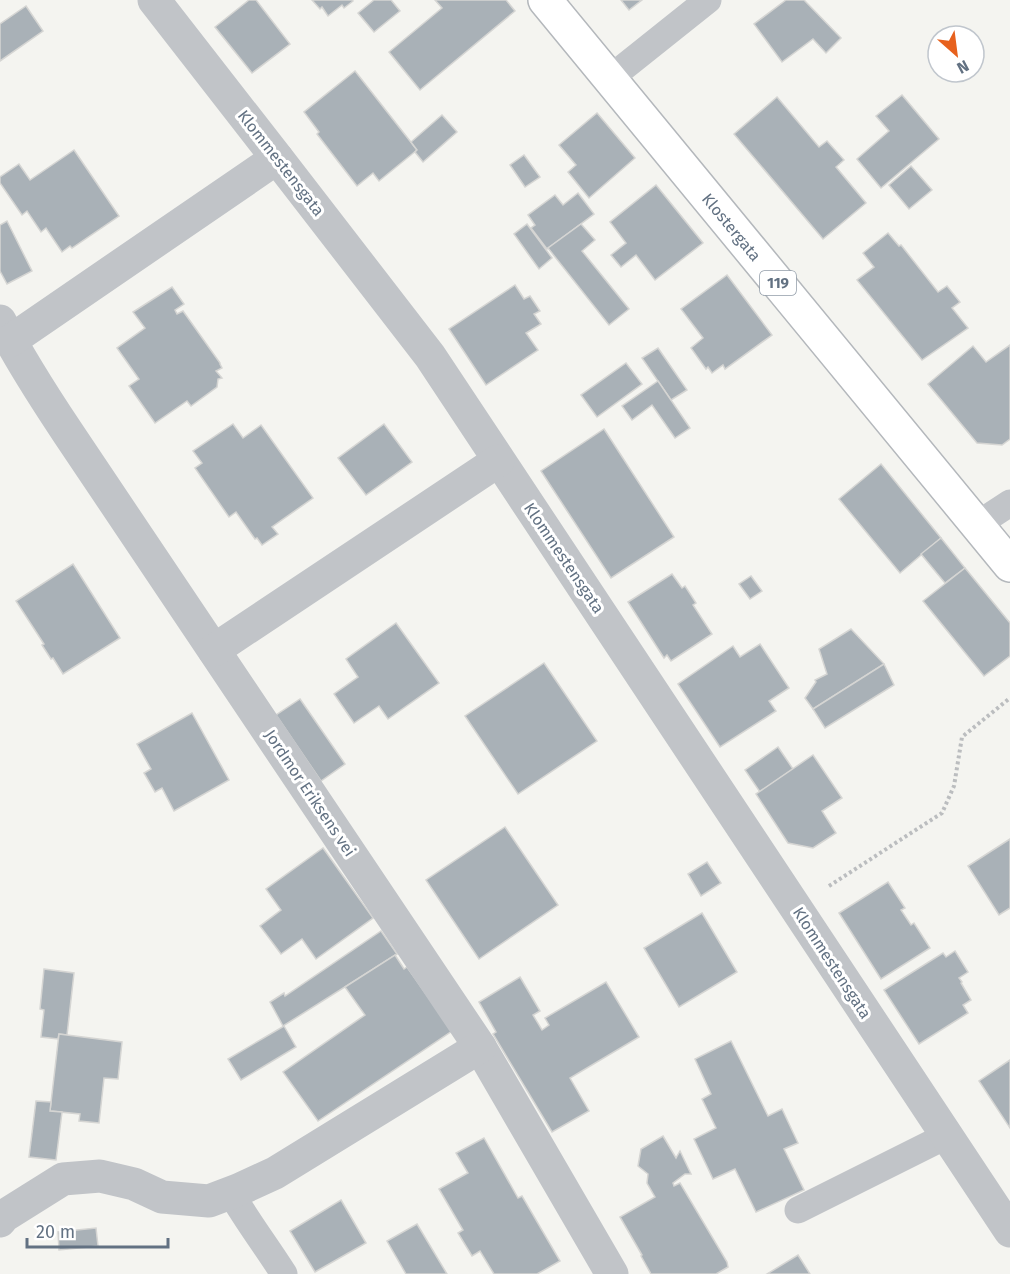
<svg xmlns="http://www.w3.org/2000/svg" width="1010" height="1274" font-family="'Fira Sans',sans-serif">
  <rect width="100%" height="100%" fill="#f4f4f0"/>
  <g fill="#a9b1b7" stroke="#d5d5d3" stroke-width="1.5">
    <path d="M 249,0 L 256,0 L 290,44 L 252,73 L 215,27 Z"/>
    <path d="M 312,0 L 352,0 L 353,1 L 344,8 L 342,5 L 328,16 L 322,7 L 320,9 Z"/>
    <path d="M 374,0 L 391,0 L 400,11 L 374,32 L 358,13 Z"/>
    <path d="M 435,0 L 506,0 L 515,11 L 420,90 L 389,52 L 442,8 Z"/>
    <path d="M 621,0 L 642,0 L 629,10 Z"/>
    <path d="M 786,0 L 804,0 L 841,38 L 826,53 L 813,39 L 782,62 L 754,24 Z"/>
    <path d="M 26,6 L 43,31 L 0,61 L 0,24 Z"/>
    <path d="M 355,71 L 417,150 L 379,181 L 373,173 L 357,186 L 317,134 L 319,132 L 304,112 Z"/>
    <path d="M 902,95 L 939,139 L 881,188 L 857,159 L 889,131 L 876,116 Z"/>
    <path d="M 777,97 L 819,147 L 827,141 L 844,160 L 836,167 L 866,203 L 823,239 L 734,134 Z"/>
    <path d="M 597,113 L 635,158 L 589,198 L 568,172 L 576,165 L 559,145 Z"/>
    <path d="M 442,115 L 457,132 L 423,162 L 415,152 L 417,150 L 411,142 Z"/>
    <path d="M 74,150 L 119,216 L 72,248 L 70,246 L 62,252 L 46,228 L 41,232 L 27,211 L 22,215 L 0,183 L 0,177 L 19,164 L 30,180 Z"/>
    <path d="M 524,155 L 540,177 L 525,187 L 510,165 Z"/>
    <path d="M 911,166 L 932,190 L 909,209 L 889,185 Z"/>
    <path d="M 656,185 L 703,243 L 655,280 L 636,255 L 621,267 L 611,255 L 626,243 L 610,222 Z"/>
    <path d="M 578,193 L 594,214 L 547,249 L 531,228 L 535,225 L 528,215 L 555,195 L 563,205 Z"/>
    <path d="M 7,221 L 32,271 L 7,284 L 0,271 L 0,225 Z"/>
    <path d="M 527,224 L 552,258 L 539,269 L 514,234 Z"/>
    <path d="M 581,224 L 595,240 L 582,251 L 629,309 L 609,325 L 548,248 Z"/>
    <path d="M 888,233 L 899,246 L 901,245 L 938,292 L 947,286 L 960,302 L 952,308 L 968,328 L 922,360 L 857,280 L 874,267 L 863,253 Z"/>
    <path d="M 727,275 L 772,335 L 725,369 L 723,365 L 712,373 L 708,367 L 706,369 L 691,348 L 703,338 L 681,309 Z"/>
    <path d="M 515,285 L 524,299 L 530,296 L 540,311 L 534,314 L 541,324 L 526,333 L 538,350 L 486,385 L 449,329 Z"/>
    <path d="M 172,287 L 184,304 L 175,310 L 177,314 L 183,311 L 220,363 L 220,364 L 222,368 L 216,371 L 222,378 L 218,379 L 217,387 L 191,406 L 187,401 L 155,423 L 129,386 L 139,379 L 117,348 L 145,328 L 133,312 Z"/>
    <path d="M 1010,345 L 1010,439 L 1002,445 L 977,443 L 928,384 L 973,346 L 986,362 Z"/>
    <path d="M 658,348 L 687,390 L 671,400 L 642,358 Z"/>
    <path d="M 626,363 L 642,384 L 597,417 L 581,395 Z"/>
    <path d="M 658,381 L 690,428 L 675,438 L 652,405 L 632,420 L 622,406 Z"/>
    <path d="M 233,424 L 243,438 L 261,425 L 313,498 L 272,527 L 278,534 L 262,545 L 257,538 L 255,539 L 236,512 L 229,517 L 195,468 L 202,463 L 193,451 Z"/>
    <path d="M 384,424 L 412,462 L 366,495 L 338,458 Z"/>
    <path d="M 604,429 L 674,537 L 611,578 L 541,471 Z"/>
    <path d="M 881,464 L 941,538 L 900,573 L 839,499 Z"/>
    <path d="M 941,538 L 965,568 L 945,583 L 921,554 Z"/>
    <path d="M 73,564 L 120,638 L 63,674 L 53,658 L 51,659 L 42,645 L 44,644 L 16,601 Z"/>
    <path d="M 965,568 L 1010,623 L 1010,656 L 984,676 L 923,601 Z"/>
    <path d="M 672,574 L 682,588 L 685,586 L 696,603 L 693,605 L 712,634 L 671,661 L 667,655 L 664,658 L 628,602 Z"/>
    <path d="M 751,576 L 762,591 L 750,599 L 739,584 Z"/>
    <path d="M 396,623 L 439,683 L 388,719 L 379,706 L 354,723 L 334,694 L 358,677 L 346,659 Z"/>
    <path d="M 851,629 L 884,664 L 813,709 L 805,698 L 816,682 L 815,680 L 827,674 L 819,649 Z"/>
    <path d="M 760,644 L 789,688 L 769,701 L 776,711 L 720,747 L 678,684 L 733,646 L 740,657 Z"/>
    <path d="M 544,663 L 597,741 L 518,794 L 465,716 Z"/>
    <path d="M 884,664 L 894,685 L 825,728 L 813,709 Z"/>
    <path d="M 300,699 L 345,764 L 321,781 L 276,715 Z"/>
    <path d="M 192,713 L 229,780 L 174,811 L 162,788 L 155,792 L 144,773 L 151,769 L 137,744 Z"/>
    <path d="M 778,747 L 793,769 L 760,792 L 745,770 Z"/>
    <path d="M 813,755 L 842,798 L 822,811 L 836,833 L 813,848 L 788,843 L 756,794 Z"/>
    <path d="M 505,827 L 558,905 L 479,959 L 426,880 Z"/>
    <path d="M 1010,839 L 1010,908 L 999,915 L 968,866 Z"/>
    <path d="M 323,848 L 373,918 L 316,959 L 302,939 L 281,954 L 260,926 L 281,910 L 266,889 Z"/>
    <path d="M 707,862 L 721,883 L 701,896 L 688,874 Z"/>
    <path d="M 888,882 L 905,908 L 901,910 L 911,925 L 914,923 L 930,948 L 881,979 L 839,913 Z"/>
    <path d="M 702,913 L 737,972 L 679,1007 L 644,948 Z"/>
    <path d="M 381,931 L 397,954 L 283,1026 L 270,1002 L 284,993 L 285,996 Z"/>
    <path d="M 955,951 L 968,972 L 959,978 L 962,982 L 961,983 L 971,1000 L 963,1005 L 968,1013 L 919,1044 L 884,990 L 943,953 L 946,957 Z"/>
    <path d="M 395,955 L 404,969 L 407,967 L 452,1031 L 318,1121 L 283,1072 L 365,1015 L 345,987 Z"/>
    <path d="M 44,969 L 74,973 L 67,1035 L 59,1034 L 58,1039 L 41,1037 L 44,1010 L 40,1009 Z"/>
    <path d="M 520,977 L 540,1011 L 533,1015 L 542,1030 L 549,1025 L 545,1018 L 606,982 L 639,1037 L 570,1078 L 589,1111 L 552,1132 L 493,1034 L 496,1032 L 479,1002 Z"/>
    <path d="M 284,1026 L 296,1047 L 241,1080 L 228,1059 Z"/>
    <path d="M 59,1034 L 122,1042 L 118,1079 L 104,1078 L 99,1123 L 79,1121 L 80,1114 L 50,1111 Z"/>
    <path d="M 731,1041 L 768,1116 L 782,1109 L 798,1143 L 784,1149 L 804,1190 L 756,1212 L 735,1169 L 713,1179 L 694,1139 L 716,1128 L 702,1099 L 711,1094 L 695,1059 Z"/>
    <path d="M 1010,1060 L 1010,1128 L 979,1081 Z"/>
    <path d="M 36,1101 L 51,1102 L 50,1111 L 62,1112 L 56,1160 L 29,1157 Z"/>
    <path d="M 663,1136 L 676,1158 L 680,1151 L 691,1174 L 685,1174 L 673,1183 L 674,1186 L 680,1183 L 727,1262 L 728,1267 L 716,1274 L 651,1274 L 641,1256 L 642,1255 L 620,1217 L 655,1197 L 647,1183 L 648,1174 L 638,1166 L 641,1149 Z"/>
    <path d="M 484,1138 L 518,1198 L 522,1196 L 560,1261 L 537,1274 L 494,1274 L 480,1251 L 472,1256 L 458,1233 L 463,1230 L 439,1189 L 468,1173 L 456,1153 Z"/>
    <path d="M 341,1200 L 366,1243 L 315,1272 L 290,1231 Z"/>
    <path d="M 417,1224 L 447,1274 L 406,1274 L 387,1241 Z"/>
    <path d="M 96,1228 L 98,1246 L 59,1250 L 58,1232 Z"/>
    <path d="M 798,1255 L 810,1274 L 767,1274 Z"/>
  </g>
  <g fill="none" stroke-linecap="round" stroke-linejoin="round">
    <g stroke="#b4b8bc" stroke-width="36">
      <g id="primary">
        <path id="s1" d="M 545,0 L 1010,565"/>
      </g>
    </g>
    <path stroke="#bbbdbf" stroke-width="4" stroke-dasharray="3 3" stroke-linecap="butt" d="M 829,886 L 942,813 L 954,786 L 962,737 L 1010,698"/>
    <g stroke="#c1c4c8" stroke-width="27">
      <path d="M 609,79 L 708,0"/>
      <path d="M 978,524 L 1010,503"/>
      <path d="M 231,1193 C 247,1221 267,1247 284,1274"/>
      <path d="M 798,1210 L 946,1136"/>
    </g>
    <g stroke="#c1c4c8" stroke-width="33">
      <path d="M 154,0 L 277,158 L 430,356 L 1010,1231"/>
      <path d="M 0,321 C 20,360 44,397 68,433 L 480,1047 L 612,1274"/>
      <path d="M 10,341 L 277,158"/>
      <path d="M 214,650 L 498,461"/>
      <path d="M 0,1221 L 4,1216 L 63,1179 L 100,1176 L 134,1184 L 162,1197 L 209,1201 L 238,1190 L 275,1173 L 480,1047"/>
    </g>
    <use href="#primary" stroke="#fff" stroke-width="33"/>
  </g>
  <g text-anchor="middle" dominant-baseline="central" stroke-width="6" stroke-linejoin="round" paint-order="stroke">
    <rect fill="#fff" stroke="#919ca8" stroke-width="1.5" x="760" y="271" width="36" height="24" rx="4.5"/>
    <g font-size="15" font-weight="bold" fill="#627182">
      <text x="778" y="283">119</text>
    </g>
    <g font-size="16" fill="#627182" stroke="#fff">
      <text transform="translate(281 163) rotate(52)">Klommestensgata</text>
      <text stroke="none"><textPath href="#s1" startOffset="294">Klostergata</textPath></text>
      <text transform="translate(564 558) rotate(56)">Klommestensgata</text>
      <text transform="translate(310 793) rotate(56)">Jordmor Eriksens vei</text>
      <text transform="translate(832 963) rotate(57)">Klommestensgata</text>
    </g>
  </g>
  <g transform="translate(956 54) rotate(152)"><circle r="28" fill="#ffffff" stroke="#c0c6cd" stroke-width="1.5"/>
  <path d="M0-4.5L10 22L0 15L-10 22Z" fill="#e7611d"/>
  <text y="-9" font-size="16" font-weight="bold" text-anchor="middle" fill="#627182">N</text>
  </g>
  <path d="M27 1238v9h141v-9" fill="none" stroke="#627182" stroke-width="3"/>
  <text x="36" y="1238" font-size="18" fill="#627182" stroke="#ffffff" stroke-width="4.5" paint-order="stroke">20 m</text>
</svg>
